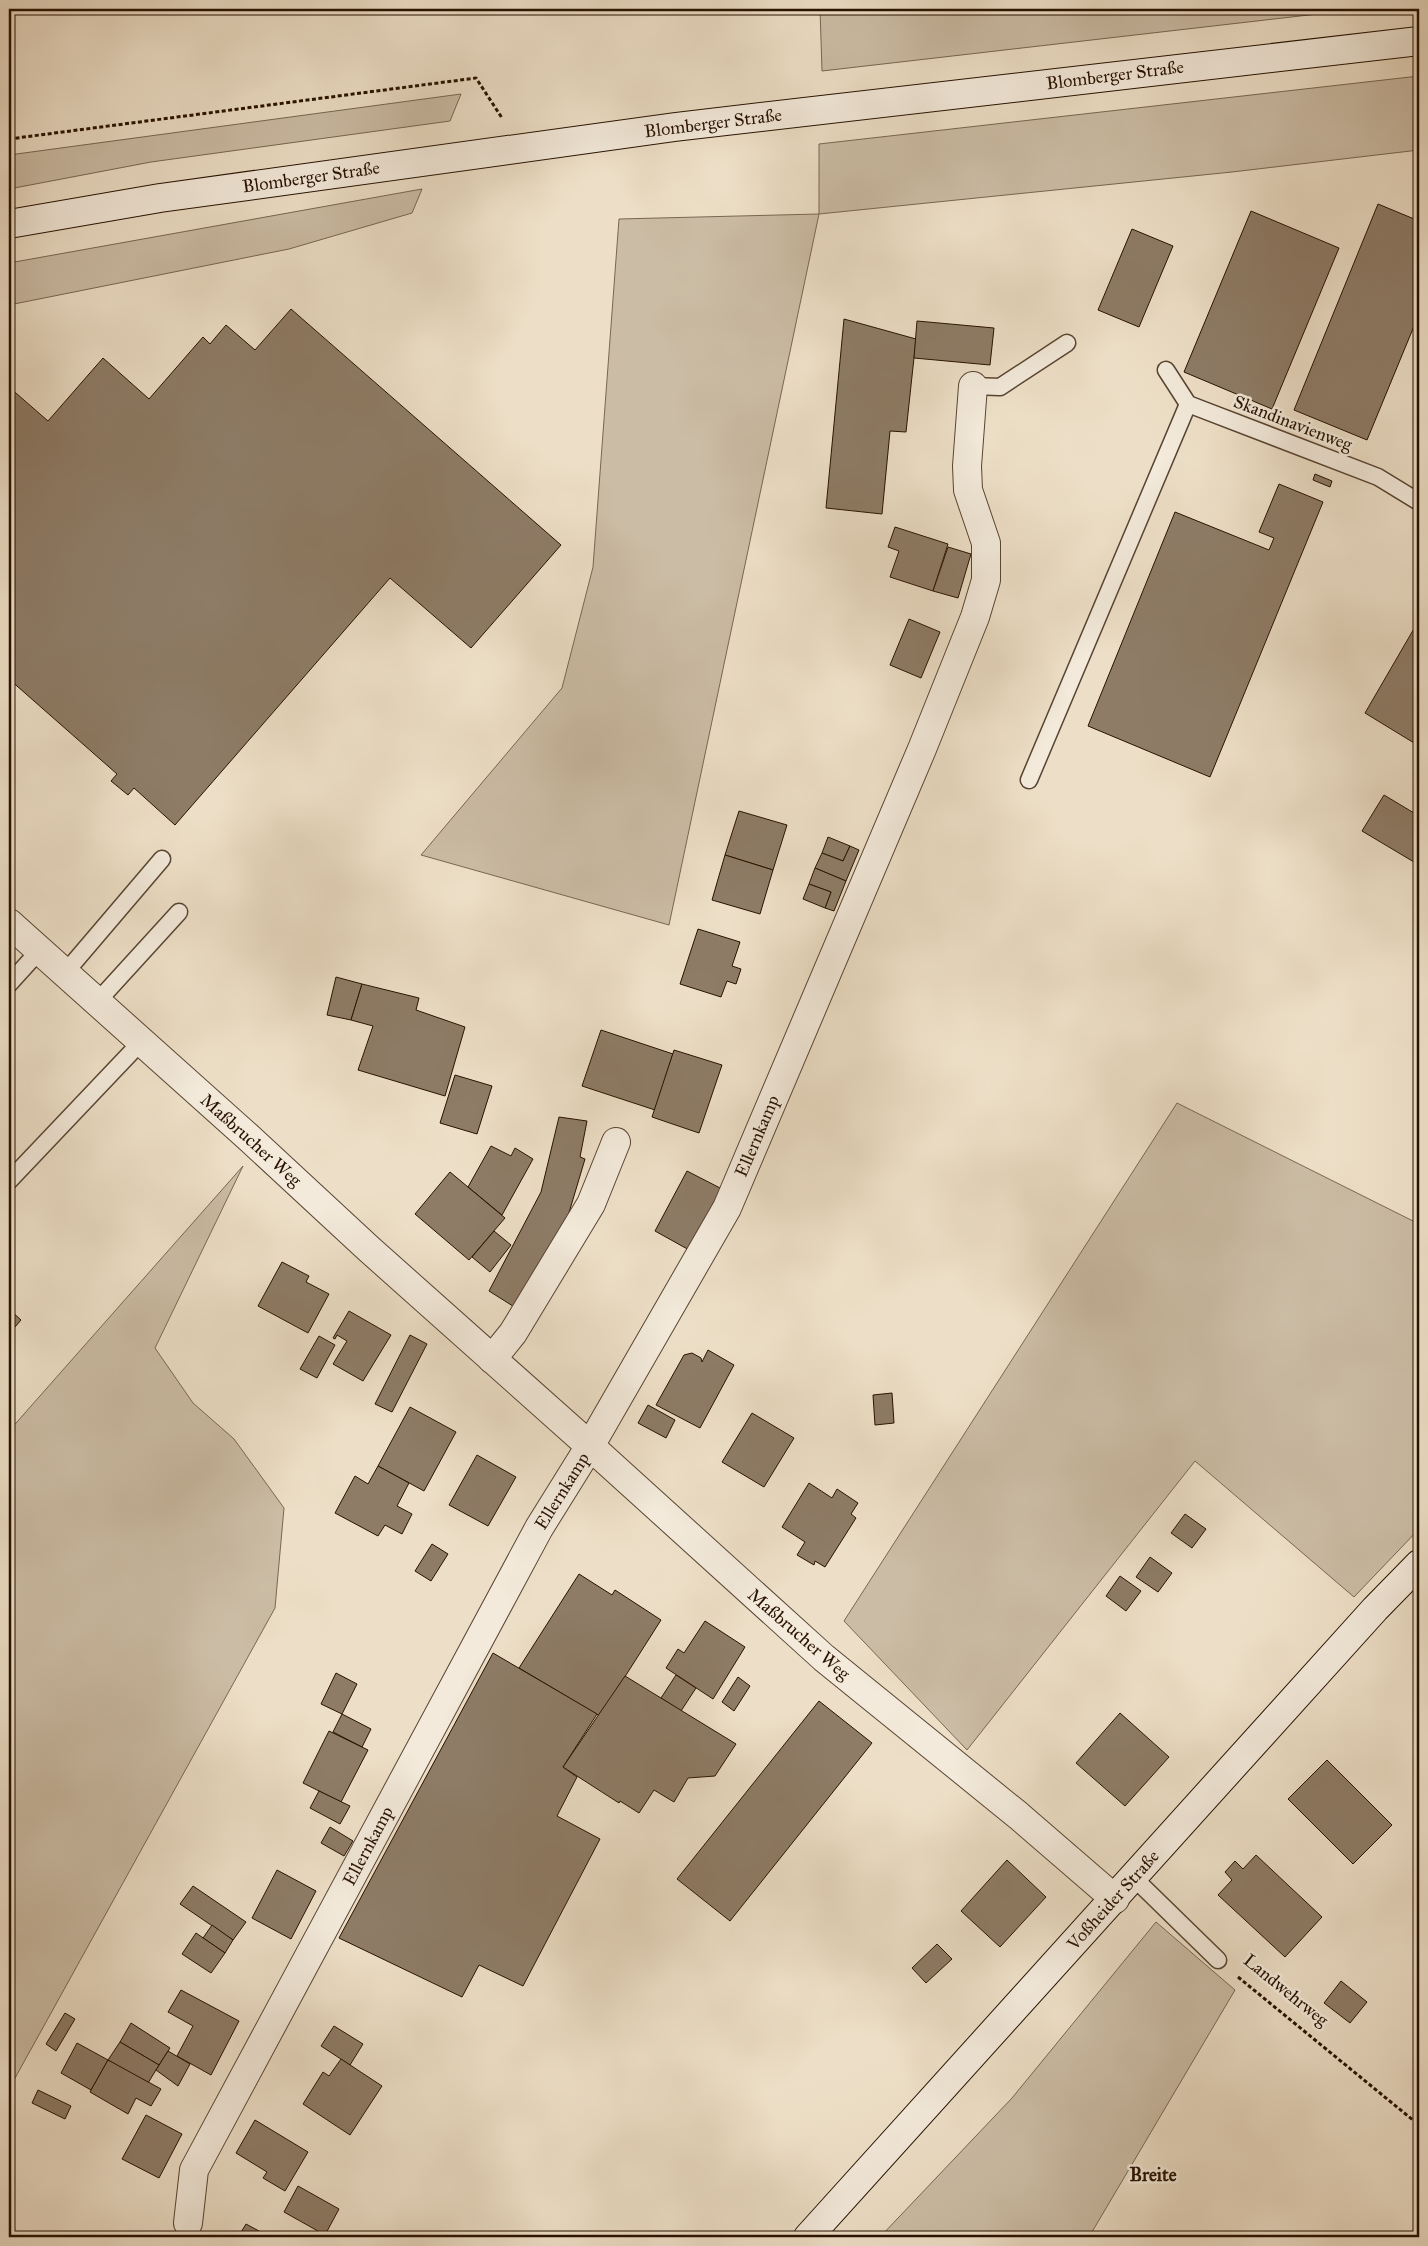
<svg xmlns="http://www.w3.org/2000/svg" width="1428" height="2246" font-family="'IM FELL Great Primer',serif">
  <rect width="100%" height="100%" fill="#eddfc7"/>
  <filter id="stains"><feTurbulence type="fractalNoise" baseFrequency=".004" numOctaves="4"/><feColorMatrix values="0 0 0 0 .2 0 0 0 0 .09 0 0 0 0 .02 0 0 0 .5 -.17"/></filter>
  <radialGradient id="worn" r=".72"><stop offset=".6" stop-color="#630" stop-opacity="0"/><stop offset="1" stop-color="#630" stop-opacity=".3"/></radialGradient>
  <g fill="#cbbca5" stroke="#796652">
    <path d="M 820,9 L 1361,9 L 822,71 Z"/>
    <path d="M 1419,76 L 1419,150 L 1232,172 L 819,214 L 669,925 L 421,855 L 562,688 L 593,567 L 619,219 L 819,214 L 819,144 Z"/>
    <path d="M 461,94 L 450,121 L 151,162 L 9,189 L 9,155 Z"/>
    <path d="M 422,189 L 412,213 L 289,249 L 9,305 L 9,263 Z"/>
    <path d="M 1177,1103 L 1419,1224 L 1419,1529 L 1354,1597 L 1195,1461 L 967,1750 L 844,1621 Z"/>
    <path d="M 243,1166 L 155,1348 L 193,1403 L 234,1439 L 284,1508 L 275,1608 L 9,2089 L 9,1431 Z"/>
    <path d="M 1156,1922 L 1235,1990 L 1089,2237 L 880,2237 L 1012,2098 Z"/>
  </g>
  <g fill="#8e7c67" stroke="#271100">
    <path d="M 1378,204 L 1419,221 L 1419,314 L 1367,440 L 1294,410 Z"/>
    <path d="M 1251,211 L 1339,248 L 1272,409 L 1184,372 Z"/>
    <path d="M 1132,229 L 1173,246 L 1139,327 L 1098,310 Z"/>
    <path d="M 291,309 L 561,545 L 471,648 L 390,578 L 175,825 L 134,788 L 128,795 L 111,781 L 117,774 L 9,679 L 9,387 L 48,421 L 103,358 L 149,399 L 203,337 L 210,344 L 226,325 L 255,350 Z"/>
    <path d="M 844,319 L 916,339 L 906,432 L 890,431 L 882,514 L 826,508 Z"/>
    <path d="M 917,321 L 994,328 L 990,365 L 914,358 Z"/>
    <path d="M 1315,474 L 1332,481 L 1330,487 L 1313,480 Z"/>
    <path d="M 1279,484 L 1323,502 L 1210,777 L 1088,726 L 1175,512 L 1269,550 L 1274,538 L 1259,532 Z"/>
    <path d="M 895,527 L 948,544 L 933,591 L 890,577 L 899,551 L 888,547 Z"/>
    <path d="M 948,547 L 971,554 L 958,598 L 933,591 Z"/>
    <path d="M 909,619 L 940,632 L 921,678 L 890,665 Z"/>
    <path d="M 1419,620 L 1419,746 L 1365,713 Z"/>
    <path d="M 1384,795 L 1419,816 L 1419,865 L 1362,831 Z"/>
    <path d="M 739,811 L 787,825 L 773,870 L 725,855 Z"/>
    <path d="M 828,837 L 850,846 L 843,861 L 822,853 Z"/>
    <path d="M 850,846 L 859,850 L 846,881 L 815,868 L 822,853 L 843,861 Z"/>
    <path d="M 725,855 L 773,870 L 760,914 L 712,900 Z"/>
    <path d="M 815,868 L 846,881 L 834,911 L 825,908 L 831,892 L 809,884 Z"/>
    <path d="M 809,884 L 831,892 L 825,908 L 803,899 Z"/>
    <path d="M 698,929 L 740,942 L 732,966 L 741,969 L 736,984 L 727,981 L 721,997 L 680,984 Z"/>
    <path d="M 336,977 L 362,984 L 351,1020 L 327,1015 Z"/>
    <path d="M 362,984 L 419,998 L 416,1010 L 465,1027 L 445,1096 L 358,1070 L 373,1026 L 351,1020 Z"/>
    <path d="M 601,1030 L 673,1054 L 655,1110 L 582,1086 Z"/>
    <path d="M 674,1050 L 722,1065 L 699,1133 L 652,1117 Z"/>
    <path d="M 455,1075 L 492,1086 L 477,1134 L 440,1123 Z"/>
    <path d="M 559,1117 L 587,1121 L 580,1157 L 585,1159 L 568,1216 L 516,1308 L 489,1291 L 541,1192 Z"/>
    <path d="M 491,1146 L 511,1156 L 515,1148 L 533,1159 L 502,1215 L 468,1187 Z"/>
    <path d="M 687,1171 L 724,1190 L 691,1251 L 655,1231 Z"/>
    <path d="M 450,1172 L 505,1218 L 469,1260 L 415,1214 Z"/>
    <path d="M 494,1231 L 511,1245 L 490,1272 L 472,1257 Z"/>
    <path d="M 282,1262 L 309,1276 L 306,1282 L 329,1294 L 308,1333 L 258,1306 Z"/>
    <path d="M 9,1309 L 21,1320 L 9,1334 Z"/>
    <path d="M 349,1311 L 391,1335 L 363,1381 L 333,1364 L 347,1341 L 337,1335 L 335,1339 L 333,1338 Z"/>
    <path d="M 410,1335 L 427,1344 L 392,1412 L 375,1404 Z"/>
    <path d="M 319,1336 L 335,1345 L 317,1378 L 300,1369 Z"/>
    <path d="M 708,1350 L 734,1365 L 700,1428 L 656,1405 L 684,1355 L 692,1353 L 701,1358 L 702,1362 Z"/>
    <path d="M 892,1393 L 894,1423 L 875,1425 L 873,1395 Z"/>
    <path d="M 648,1405 L 675,1420 L 666,1438 L 638,1423 Z"/>
    <path d="M 410,1407 L 456,1432 L 424,1491 L 378,1466 Z"/>
    <path d="M 752,1413 L 794,1438 L 764,1487 L 722,1462 Z"/>
    <path d="M 477,1455 L 516,1477 L 488,1526 L 449,1505 Z"/>
    <path d="M 378,1466 L 409,1483 L 397,1506 L 412,1514 L 402,1534 L 385,1525 L 378,1536 L 335,1513 L 355,1476 L 368,1484 Z"/>
    <path d="M 809,1483 L 832,1498 L 837,1489 L 858,1503 L 851,1514 L 856,1518 L 825,1567 L 815,1561 L 814,1565 L 797,1555 L 805,1542 L 782,1527 Z"/>
    <path d="M 1185,1514 L 1206,1529 L 1192,1548 L 1171,1533 Z"/>
    <path d="M 432,1544 L 448,1554 L 431,1581 L 415,1571 Z"/>
    <path d="M 1150,1557 L 1172,1573 L 1158,1592 L 1136,1577 Z"/>
    <path d="M 579,1574 L 612,1595 L 615,1590 L 661,1620 L 600,1716 L 519,1668 Z"/>
    <path d="M 1120,1576 L 1141,1591 L 1126,1611 L 1106,1596 Z"/>
    <path d="M 705,1621 L 745,1647 L 713,1699 L 666,1668 L 678,1649 L 684,1653 Z"/>
    <path d="M 493,1653 L 597,1714 L 563,1767 L 577,1777 L 557,1816 L 600,1839 L 523,1986 L 479,1965 L 462,1997 L 339,1938 Z"/>
    <path d="M 336,1673 L 357,1684 L 342,1714 L 321,1704 Z"/>
    <path d="M 676,1675 L 696,1688 L 681,1711 L 661,1698 Z"/>
    <path d="M 625,1676 L 736,1744 L 715,1776 L 688,1778 L 674,1802 L 654,1790 L 639,1813 L 620,1801 L 619,1803 L 563,1767 Z"/>
    <path d="M 738,1677 L 750,1686 L 734,1711 L 722,1702 Z"/>
    <path d="M 819,1701 L 872,1743 L 730,1921 L 677,1879 Z"/>
    <path d="M 1120,1713 L 1169,1757 L 1125,1806 L 1076,1763 Z"/>
    <path d="M 342,1714 L 371,1729 L 362,1747 L 333,1732 Z"/>
    <path d="M 329,1731 L 368,1750 L 341,1802 L 303,1783 Z"/>
    <path d="M 1327,1760 L 1392,1825 L 1353,1864 L 1288,1799 Z"/>
    <path d="M 319,1791 L 350,1806 L 340,1824 L 310,1808 Z"/>
    <path d="M 330,1827 L 353,1841 L 344,1856 L 321,1843 Z"/>
    <path d="M 1256,1855 L 1322,1917 L 1285,1957 L 1218,1895 L 1232,1880 L 1225,1872 L 1235,1861 L 1243,1869 Z"/>
    <path d="M 1007,1860 L 1046,1897 L 1000,1947 L 961,1911 Z"/>
    <path d="M 277,1870 L 316,1891 L 291,1939 L 252,1918 Z"/>
    <path d="M 193,1886 L 246,1922 L 233,1940 L 180,1904 Z"/>
    <path d="M 212,1925 L 233,1940 L 225,1953 L 203,1938 Z"/>
    <path d="M 196,1933 L 225,1953 L 211,1973 L 182,1954 Z"/>
    <path d="M 937,1944 L 952,1959 L 926,1983 L 912,1968 Z"/>
    <path d="M 1341,1981 L 1367,2002 L 1350,2023 L 1324,2003 Z"/>
    <path d="M 181,1990 L 239,2021 L 211,2075 L 177,2056 L 193,2026 L 168,2012 Z"/>
    <path d="M 65,2013 L 75,2019 L 56,2051 L 46,2044 Z"/>
    <path d="M 131,2023 L 170,2048 L 159,2065 L 120,2042 Z"/>
    <path d="M 334,2026 L 363,2044 L 350,2065 L 321,2046 Z"/>
    <path d="M 120,2042 L 159,2065 L 148,2083 L 108,2060 Z"/>
    <path d="M 77,2043 L 108,2060 L 91,2090 L 61,2073 Z"/>
    <path d="M 168,2051 L 190,2064 L 178,2086 L 156,2070 Z"/>
    <path d="M 341,2059 L 382,2086 L 350,2135 L 303,2104 L 323,2072 L 329,2076 Z"/>
    <path d="M 108,2060 L 161,2089 L 151,2106 L 136,2098 L 128,2114 L 90,2092 Z"/>
    <path d="M 38,2090 L 71,2106 L 65,2119 L 32,2103 Z"/>
    <path d="M 146,2115 L 182,2134 L 159,2178 L 122,2159 Z"/>
    <path d="M 255,2120 L 308,2152 L 285,2191 L 263,2178 L 267,2172 L 236,2153 Z"/>
    <path d="M 298,2186 L 339,2209 L 325,2235 L 284,2212 Z"/>
    <path d="M 246,2224 L 270,2237 L 238,2237 Z"/>
    <path d="M 308,2232 L 316,2237 L 305,2237 Z"/>
  </g>
  <g fill="none" stroke-linecap="round" stroke-linejoin="round">
    <g stroke="#584432" stroke-width="19">
      <g id="lane">
        <path d="M 1166,370 L 1188,404 L 1378,477 L 1419,502"/>
        <path d="M 973,386 L 1000,387 L 1067,343"/>
        <path d="M 1029,780 L 1188,404"/>
        <path d="M 64,974 L 162,859"/>
        <path d="M 9,984 L 39,951"/>
        <path d="M 96,1003 L 179,912"/>
        <path d="M 9,1181 L 141,1042"/>
        <path d="M 1134,1878 L 1218,1960"/>
      </g>
    </g>
    <g stroke="#584432" stroke-width="30">
      <g id="street">
        <path d="M 9,923 L 247,1136 L 369,1249 L 590,1446 L 824,1658 L 1019,1816 L 1115,1899"/>
        <path d="M 492,1359 L 513,1333 L 591,1204 L 616,1142"/>
        <path d="M 188,2223 L 194,2170 L 539,1528 L 590,1446 L 727,1208 L 922,749 L 975,617 L 986,580 L 986,543 L 968,490 L 967,466 L 973,386"/>
      </g>
    </g>
    <g stroke="#271100" stroke-width="30">
      <g id="secondary">
        <path d="M 9,224 L 160,198 L 675,127 L 1419,41"/>
        <path d="M 808,2237 L 1375,1609 L 1419,1564"/>
      </g>
    </g>
    <g stroke="#271100" stroke-width="3" stroke-dasharray="4 2.5" stroke-linecap="butt">
      <path d="M 9,139 L 476,78 L 502,118"/>
      <path d="M 1238,1977 L 1419,2125"/>
    </g>
    <use href="#lane" stroke="#f3eadb" stroke-width="16"/>
    <use href="#street" stroke="#f3eadb" stroke-width="28"/>
    <use href="#secondary" stroke="#f3eadb" stroke-width="28"/>
  </g>
  <g text-anchor="middle" dominant-baseline="central" stroke-width="5" stroke-linejoin="round" paint-order="stroke">
    <g font-size="18" fill="#271100" stroke="#f3eadb">
      <text transform="translate(1115 75) rotate(-7)">Blomberger Straße</text>
      <text transform="translate(713 123) rotate(-7)">Blomberger Straße</text>
      <text transform="translate(311 177) rotate(-8)">Blomberger Straße</text>
      <text transform="translate(1293 423) rotate(21)">Skandinavienweg</text>
      <text transform="translate(757 1136) rotate(-67)">Ellernkamp</text>
      <text transform="translate(251 1140) rotate(42)">Maßbrucher Weg</text>
      <text transform="translate(562 1491) rotate(-58)">Ellernkamp</text>
      <text transform="translate(799 1634) rotate(41)">Maßbrucher Weg</text>
      <text transform="translate(368 1846) rotate(-62)">Ellernkamp</text>
      <text transform="translate(1113 1900) rotate(-48)">Voßheider Straße</text>
      <text transform="translate(1286 1990) rotate(39)">Landwehrweg</text>
    </g>
    <g font-size="19" font-weight="bold" fill="#271100" stroke="#f3eadb">
      <text x="1153" y="2174">Breite</text>
    </g>
  </g>
  <rect width="1428" height="2246" fill="none" stroke="#eddfc7" stroke-width="30"/>
  <rect x="10" y="10" width="1408" height="2226" fill="none" stroke="#271100" stroke-width="2.5"/>
  <rect x="15" y="15" width="1398" height="2216" fill="none" stroke="#271100"/>
  <rect width="100%" height="100%" filter="url(#stains)"/>
  <rect width="100%" height="100%" fill="url(#worn)"/>
</svg>
